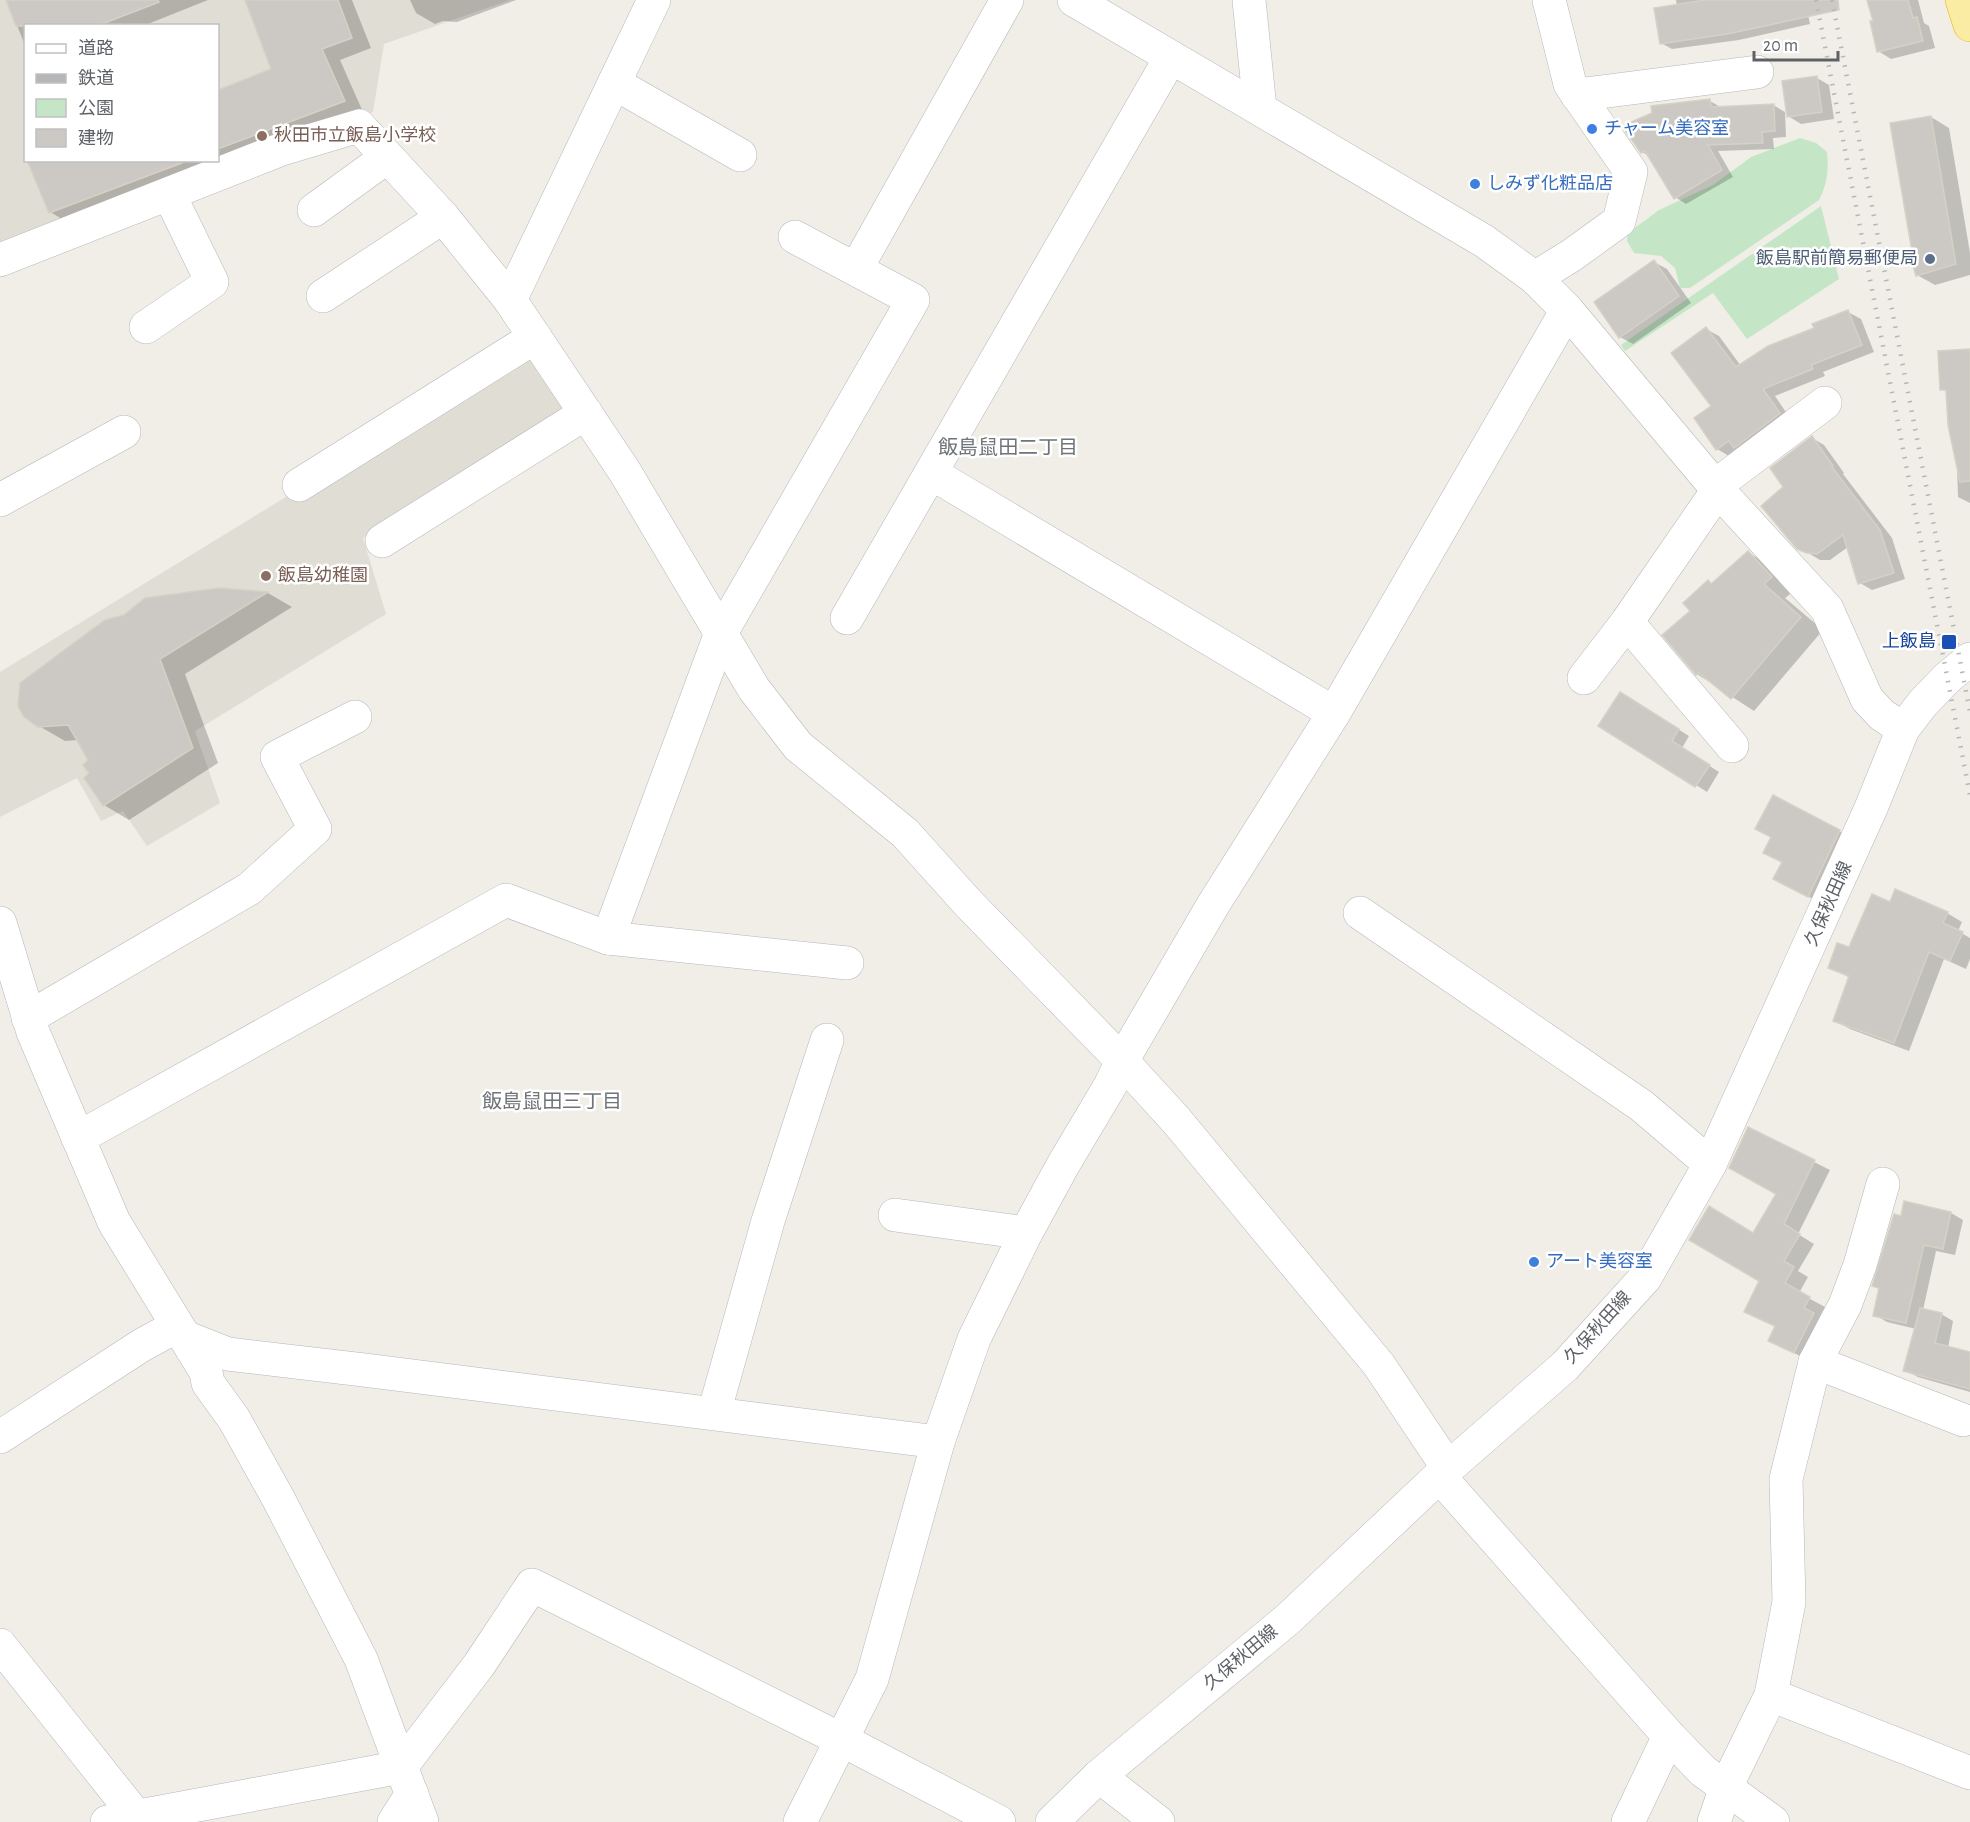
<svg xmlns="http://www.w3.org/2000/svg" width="1970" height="1822" font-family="'Alegreya Sans','Noto Sans JP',sans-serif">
  <rect width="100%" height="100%" fill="#f0eee7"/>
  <g fill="#e0ddd5" fill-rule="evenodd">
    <path d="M 0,0 L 510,0 L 384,44 L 373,112 L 0,248 ZM 26,26 L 218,26 L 218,160 L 26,160 Z"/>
    <path d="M 529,348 L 574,410 L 363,538 L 386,614 L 195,731 L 220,803 L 147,846 L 123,811 L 101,821 L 77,778 L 0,817 L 0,672 Z"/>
  </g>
  <g fill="#c5e6c6">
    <path d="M 1800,138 L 1816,143 L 1827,152 C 1829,170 1827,185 1819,200 L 1690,288 L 1680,288 L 1675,268 L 1661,256 L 1634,253 L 1627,241 L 1628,233 L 1659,210 L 1713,185 L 1751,157 Z"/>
    <path d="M 1821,206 L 1839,279 L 1747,339 L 1713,293 L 1625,351 L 1621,345 Z"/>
  </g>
  <g fill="#0003">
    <path d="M 7,0 L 208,0 L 143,26 L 26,26 L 26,48 Z"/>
    <path d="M 246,0 L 352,0 L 371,48 L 340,60 L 363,112 L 69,223 L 50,212 L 41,160 L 218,160 L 218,92 L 273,70 Z"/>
    <path d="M 410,0 L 516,0 L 457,22 L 443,21 L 435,24 L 416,13 Z"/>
    <path d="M 1676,0 L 1805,0 L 1810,24 L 1739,40 L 1672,49 L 1661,43 L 1677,6 Z"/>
    <path d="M 1869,0 L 1918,0 L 1924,23 L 1929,26 L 1935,48 L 1891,59 L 1878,51 L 1875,22 Z"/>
    <path d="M 1817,78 L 1829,85 L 1834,119 L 1801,124 L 1788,116 Z"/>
    <path d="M 1710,101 L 1722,108 L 1773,105 L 1785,112 L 1786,137 L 1773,138 L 1774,149 L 1718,151 L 1733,177 L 1686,204 L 1675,197 L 1651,157 L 1642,152 Z"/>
    <path d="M 1931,117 L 1949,128 L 1970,253 L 1970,275 L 1935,285 L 1917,275 L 1914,252 Z"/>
    <path d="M 1654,262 L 1667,269 L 1691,303 L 1633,344 L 1620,337 Z"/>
    <path d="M 1848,312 L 1861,319 L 1874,352 L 1823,372 L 1825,376 L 1775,396 L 1792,421 L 1729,456 L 1717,449 L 1706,329 L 1719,336 L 1741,366 Z"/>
    <path d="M 1970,350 L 1970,503 L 1958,497 L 1957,467 L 1956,466 L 1956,457 L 1947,392 L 1942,389 Z"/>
    <path d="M 1812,438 L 1824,445 L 1844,473 L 1843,474 L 1892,538 L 1905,579 L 1872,590 L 1860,583 L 1848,547 L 1830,560 L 1820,560 L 1798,547 L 1785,488 Z"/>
    <path d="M 1749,553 L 1771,566 L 1794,591 L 1785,598 L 1823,630 L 1754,711 L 1697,674 L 1692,611 L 1708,582 L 1713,585 Z"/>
    <path d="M 219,590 L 268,593 L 292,607 L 185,674 L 218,763 L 129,820 L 104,805 L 91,773 L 90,760 L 78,740 L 65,741 L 39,726 Z"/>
    <path d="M 1631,700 L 1689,736 L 1682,748 L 1719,772 L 1707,792 L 1696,785 Z"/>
    <path d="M 1774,797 L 1852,838 L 1821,903 L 1788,886 L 1783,862 L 1773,837 Z"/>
    <path d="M 1891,904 L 1947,913 L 1962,922 L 1958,931 L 1970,938 L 1970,959 L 1966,969 L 1944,959 L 1909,1051 L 1850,1029 L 1835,1021 L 1850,978 L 1829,967 L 1850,949 Z"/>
    <path d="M 1748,1129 L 1830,1170 L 1798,1234 L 1814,1244 L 1798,1271 L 1808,1277 L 1799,1293 L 1825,1307 L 1819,1318 L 1828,1323 L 1810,1361 L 1770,1341 L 1776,1327 L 1761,1320 L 1761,1280 L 1754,1234 L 1778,1194 Z"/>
    <path d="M 1951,1213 L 1963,1220 L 1955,1255 L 1936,1251 L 1923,1310 L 1941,1314 L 1953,1321 L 1948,1348 L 1970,1354 L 1970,1392 L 1918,1377 L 1905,1370 L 1916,1329 L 1887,1322 L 1875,1315 L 1880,1290 L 1874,1286 L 1902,1218 Z"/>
  </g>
  <g fill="#ccc9c4" stroke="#d5d1c5" stroke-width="1.5">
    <path d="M 6,0 L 158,0 L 159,2 L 97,26 L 16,26 Z"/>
    <path d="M 245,0 L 338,0 L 352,38 L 322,49 L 345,101 L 218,149 L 218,90 L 271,69 Z"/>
    <path d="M 1705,0 L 1838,0 L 1839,10 L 1727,34 L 1660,44 L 1654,8 Z"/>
    <path d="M 1867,0 L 1908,0 L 1913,18 L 1917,17 L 1923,41 L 1877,52 L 1870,21 L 1873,21 Z"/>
    <path d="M 1817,76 L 1822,112 L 1787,117 L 1782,81 Z"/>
    <path d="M 1710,99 L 1711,107 L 1774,104 L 1775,131 L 1762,132 L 1763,143 L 1708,145 L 1722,170 L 1674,199 L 1645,151 L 1641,153 L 1622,126 L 1652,113 L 1651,106 Z"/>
    <path d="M 1931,116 L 1956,264 L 1916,276 L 1909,252 L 1912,251 L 1890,123 Z"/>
    <path d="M 27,160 L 182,160 L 182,163 L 49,213 Z"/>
    <path d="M 1654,260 L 1679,296 L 1619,338 L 1594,302 Z"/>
    <path d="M 1848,310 L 1862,345 L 1811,365 L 1813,369 L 1763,389 L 1780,413 L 1734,448 L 1729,441 L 1716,450 L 1694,418 L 1711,406 L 1671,353 L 1706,327 L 1736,367 L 1768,346 L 1814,328 L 1812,324 Z"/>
    <path d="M 1970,349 L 1970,481 L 1960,482 L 1948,425 L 1946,390 L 1940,390 L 1938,351 Z"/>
    <path d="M 1812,436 L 1833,466 L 1832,467 L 1880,530 L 1894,573 L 1858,584 L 1843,535 L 1817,554 L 1807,553 L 1797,549 L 1761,506 L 1783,487 L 1770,468 Z"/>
    <path d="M 1748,551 L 1772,577 L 1764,584 L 1801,617 L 1731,699 L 1699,673 L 1696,675 L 1662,635 L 1690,611 L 1683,603 L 1708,580 L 1711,584 Z"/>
    <path d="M 219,588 L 268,592 L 160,659 L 193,748 L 103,806 L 84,778 L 89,773 L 83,765 L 88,760 L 68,725 L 38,727 L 24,717 L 18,706 L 20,683 L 105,620 L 124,615 L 145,598 Z"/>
    <path d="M 1620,692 L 1679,729 L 1672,741 L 1710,765 L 1695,787 L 1598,726 Z"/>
    <path d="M 1773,795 L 1840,830 L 1808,897 L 1773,879 L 1782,862 L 1763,853 L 1771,837 L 1755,829 Z"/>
    <path d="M 1895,889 L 1948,912 L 1943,923 L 1963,932 L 1950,961 L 1929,952 L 1894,1043 L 1833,1021 L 1849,976 L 1828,968 L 1837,943 L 1849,947 L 1872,894 L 1890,902 Z"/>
    <path d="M 1748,1127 L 1815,1160 L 1784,1224 L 1800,1234 L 1784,1261 L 1794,1267 L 1785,1283 L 1810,1297 L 1804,1308 L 1814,1313 L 1794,1353 L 1768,1341 L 1775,1326 L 1744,1312 L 1759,1281 L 1689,1240 L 1709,1206 L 1753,1233 L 1776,1194 L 1729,1168 Z"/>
    <path d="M 1904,1201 L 1951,1212 L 1943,1249 L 1924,1245 L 1906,1323 L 1873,1316 L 1879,1288 L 1872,1286 L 1894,1214 L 1901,1216 Z"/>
    <path d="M 1920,1308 L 1942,1313 L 1935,1343 L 1970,1352 L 1970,1389 L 1903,1371 Z"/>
  </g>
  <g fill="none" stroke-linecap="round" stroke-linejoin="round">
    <g stroke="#b4b7bb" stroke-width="34">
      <g id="minor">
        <path d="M 1074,0 L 1484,241 L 1535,278 L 1567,310 L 1718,490 L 1827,609 L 1867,699 L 1882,715 L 1903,729"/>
        <path d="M 1249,0 L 1260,109"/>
        <path d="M 614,83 L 740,155"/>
        <path d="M 1577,95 L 1757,72"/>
        <path d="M 314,210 L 387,157"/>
        <path d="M 0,260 L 282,149 L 359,126 L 443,217 L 510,300 L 625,472 L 754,689 L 798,746 L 905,833 L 968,903 L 1122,1061 L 1176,1120 L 1379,1365 L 1448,1468"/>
        <path d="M 856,269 L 1007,0"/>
        <path d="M 1535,278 L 1572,255 L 1619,221 L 1631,172 L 1570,84 L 1549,0"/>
        <path d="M 323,296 L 443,217"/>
        <path d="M 510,300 L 654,0"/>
        <path d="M 146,327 L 212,282 L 169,194"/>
        <path d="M 931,473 L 1334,713"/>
        <path d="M 299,485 L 535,337"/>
        <path d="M 0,500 L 124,432"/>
        <path d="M 382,541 L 586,413"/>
        <path d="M 847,618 L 1171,57"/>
        <path d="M 1627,622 L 1732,746"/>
        <path d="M 1584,678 L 1627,622 L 1727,477 L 1825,403"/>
        <path d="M 1360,913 L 1642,1106 L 1710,1164"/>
        <path d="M 0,923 L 33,1032 L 114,1222 L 206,1372 L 208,1383 L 234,1419 L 278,1498 L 361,1659 L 422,1822"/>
        <path d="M 608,938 L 721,633 L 913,300 L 795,237"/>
        <path d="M 28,1018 L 249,889 L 315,829 L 277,757 L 355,717"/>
        <path d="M 78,1138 L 506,900 L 608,938 L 847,963"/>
        <path d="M 895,1215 L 1026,1233"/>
        <path d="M 185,1337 L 228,1354 L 364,1370 L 938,1442"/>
        <path d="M 1815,1362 L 1845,1305 L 1860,1265 L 1883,1184"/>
        <path d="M 714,1413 L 768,1221 L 827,1040"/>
        <path d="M 0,1437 L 142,1345 L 177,1326"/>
        <path d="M 1440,1477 L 1669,1736 L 1703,1771 L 1773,1822"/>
        <path d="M 0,1645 L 136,1816"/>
        <path d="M 1771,1695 L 1970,1773"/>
        <path d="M 1099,1776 L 1158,1822"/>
        <path d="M 107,1822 L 401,1767 L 479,1665 L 532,1585 L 842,1740 L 999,1822"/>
        <path d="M 394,1822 L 412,1794"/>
        <path d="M 800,1822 L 872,1679 L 938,1442 L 974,1339 L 1026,1233 L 1063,1165 L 1110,1086 L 1122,1061 L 1213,905 L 1334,713 L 1567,310"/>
        <path d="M 1628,1822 L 1669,1736"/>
        <path d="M 1714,1822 L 1726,1787 L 1771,1695 L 1789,1602 L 1786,1479 L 1815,1362 L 1963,1420"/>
      </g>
    </g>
    <g stroke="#b5b9be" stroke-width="34">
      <path id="secondary" d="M 1052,1822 L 1099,1776 L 1288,1619 L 1448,1468 L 1565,1366 L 1645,1278 L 1710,1164 L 1871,808 L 1903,729 L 1923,703 L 1947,678 L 1970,659"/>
    </g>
    <g stroke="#efb208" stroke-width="34">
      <path id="trunk" d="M 1962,0 L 1970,25"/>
    </g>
    <use href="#minor" stroke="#fff" stroke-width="33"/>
    <use href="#secondary" stroke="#fff" stroke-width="33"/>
    <use href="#trunk" stroke="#faeca2" stroke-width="33"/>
    <g stroke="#b5b6b7" stroke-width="4.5" stroke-dasharray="1.5 8" stroke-linecap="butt">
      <path d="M 1816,0 L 1970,795"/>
      <path d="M 1832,0 L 1970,712"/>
    </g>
  </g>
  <g fill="#3f7fe0" stroke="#fff" stroke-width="2">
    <circle cx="1592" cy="129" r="6"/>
    <circle cx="1475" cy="184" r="6"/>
    <circle cx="1534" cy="1262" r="6"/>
  </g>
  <g fill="#8d6e63" stroke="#fff" stroke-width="2">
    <circle cx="262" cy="136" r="6"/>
    <circle cx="266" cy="576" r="6"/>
  </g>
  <circle fill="#5c6f8a" stroke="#fff" stroke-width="2" cx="1930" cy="259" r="6"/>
  <rect fill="#1a4fb4" stroke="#fff" stroke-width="2" x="1941" y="634" width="16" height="16" rx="3"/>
  <g text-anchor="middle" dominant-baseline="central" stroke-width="5" stroke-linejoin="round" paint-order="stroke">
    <g font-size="18" fill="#366cbe" stroke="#fff" text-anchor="start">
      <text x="1604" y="129">チャーム美容室</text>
      <text x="1487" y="184">しみず化粧品店</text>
      <text x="1546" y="1262">アート美容室</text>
    </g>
    <g font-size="18" fill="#785e54" stroke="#fff" text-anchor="start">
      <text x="274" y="136">秋田市立飯島小学校</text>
      <text x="278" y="576">飯島幼稚園</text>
    </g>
    <g font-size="18" fill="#4e5e75" stroke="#fff" text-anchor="end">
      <text x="1918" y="259">飯島駅前簡易郵便局</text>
    </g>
    <g font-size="18" fill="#164399" stroke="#fff" text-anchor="end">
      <text x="1936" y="642">上飯島</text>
    </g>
    <g font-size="18" fill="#5e6267" stroke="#fff">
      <text transform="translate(1829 904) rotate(-66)">久保秋田線</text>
      <text transform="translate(1598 1328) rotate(-48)">久保秋田線</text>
      <text transform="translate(1241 1658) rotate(-40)">久保秋田線</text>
    </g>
    <g font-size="20" fill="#6f7479" stroke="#fff">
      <text x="1008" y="448">飯島鼠田二丁目</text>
      <text x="552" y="1102">飯島鼠田三丁目</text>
    </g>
  </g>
  <rect x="24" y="24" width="195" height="138" fill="#ffffff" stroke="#bfc0c2" stroke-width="1.5"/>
  <rect x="36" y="44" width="30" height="9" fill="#ffffff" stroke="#bfc0c2" stroke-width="1.5"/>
  <text x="78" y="54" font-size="18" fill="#5e6267">道路</text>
  <rect x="36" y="74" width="30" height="9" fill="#b5b6b7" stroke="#bfc0c2" stroke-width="1.5"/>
  <text x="78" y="84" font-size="18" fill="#5e6267">鉄道</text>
  <rect x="36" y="99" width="30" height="18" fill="#c5e6c6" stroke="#bfc0c2" stroke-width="1.5"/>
  <text x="78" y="114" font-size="18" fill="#5e6267">公園</text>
  <rect x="36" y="129" width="30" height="18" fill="#ccc9c4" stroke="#bfc0c2" stroke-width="1.5"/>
  <text x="78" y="144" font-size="18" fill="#5e6267">建物</text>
  <path d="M1754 51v9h84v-9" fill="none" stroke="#5e6267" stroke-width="3"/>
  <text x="1763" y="51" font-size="18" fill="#5e6267" stroke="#ffffff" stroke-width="4.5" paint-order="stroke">20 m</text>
</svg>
